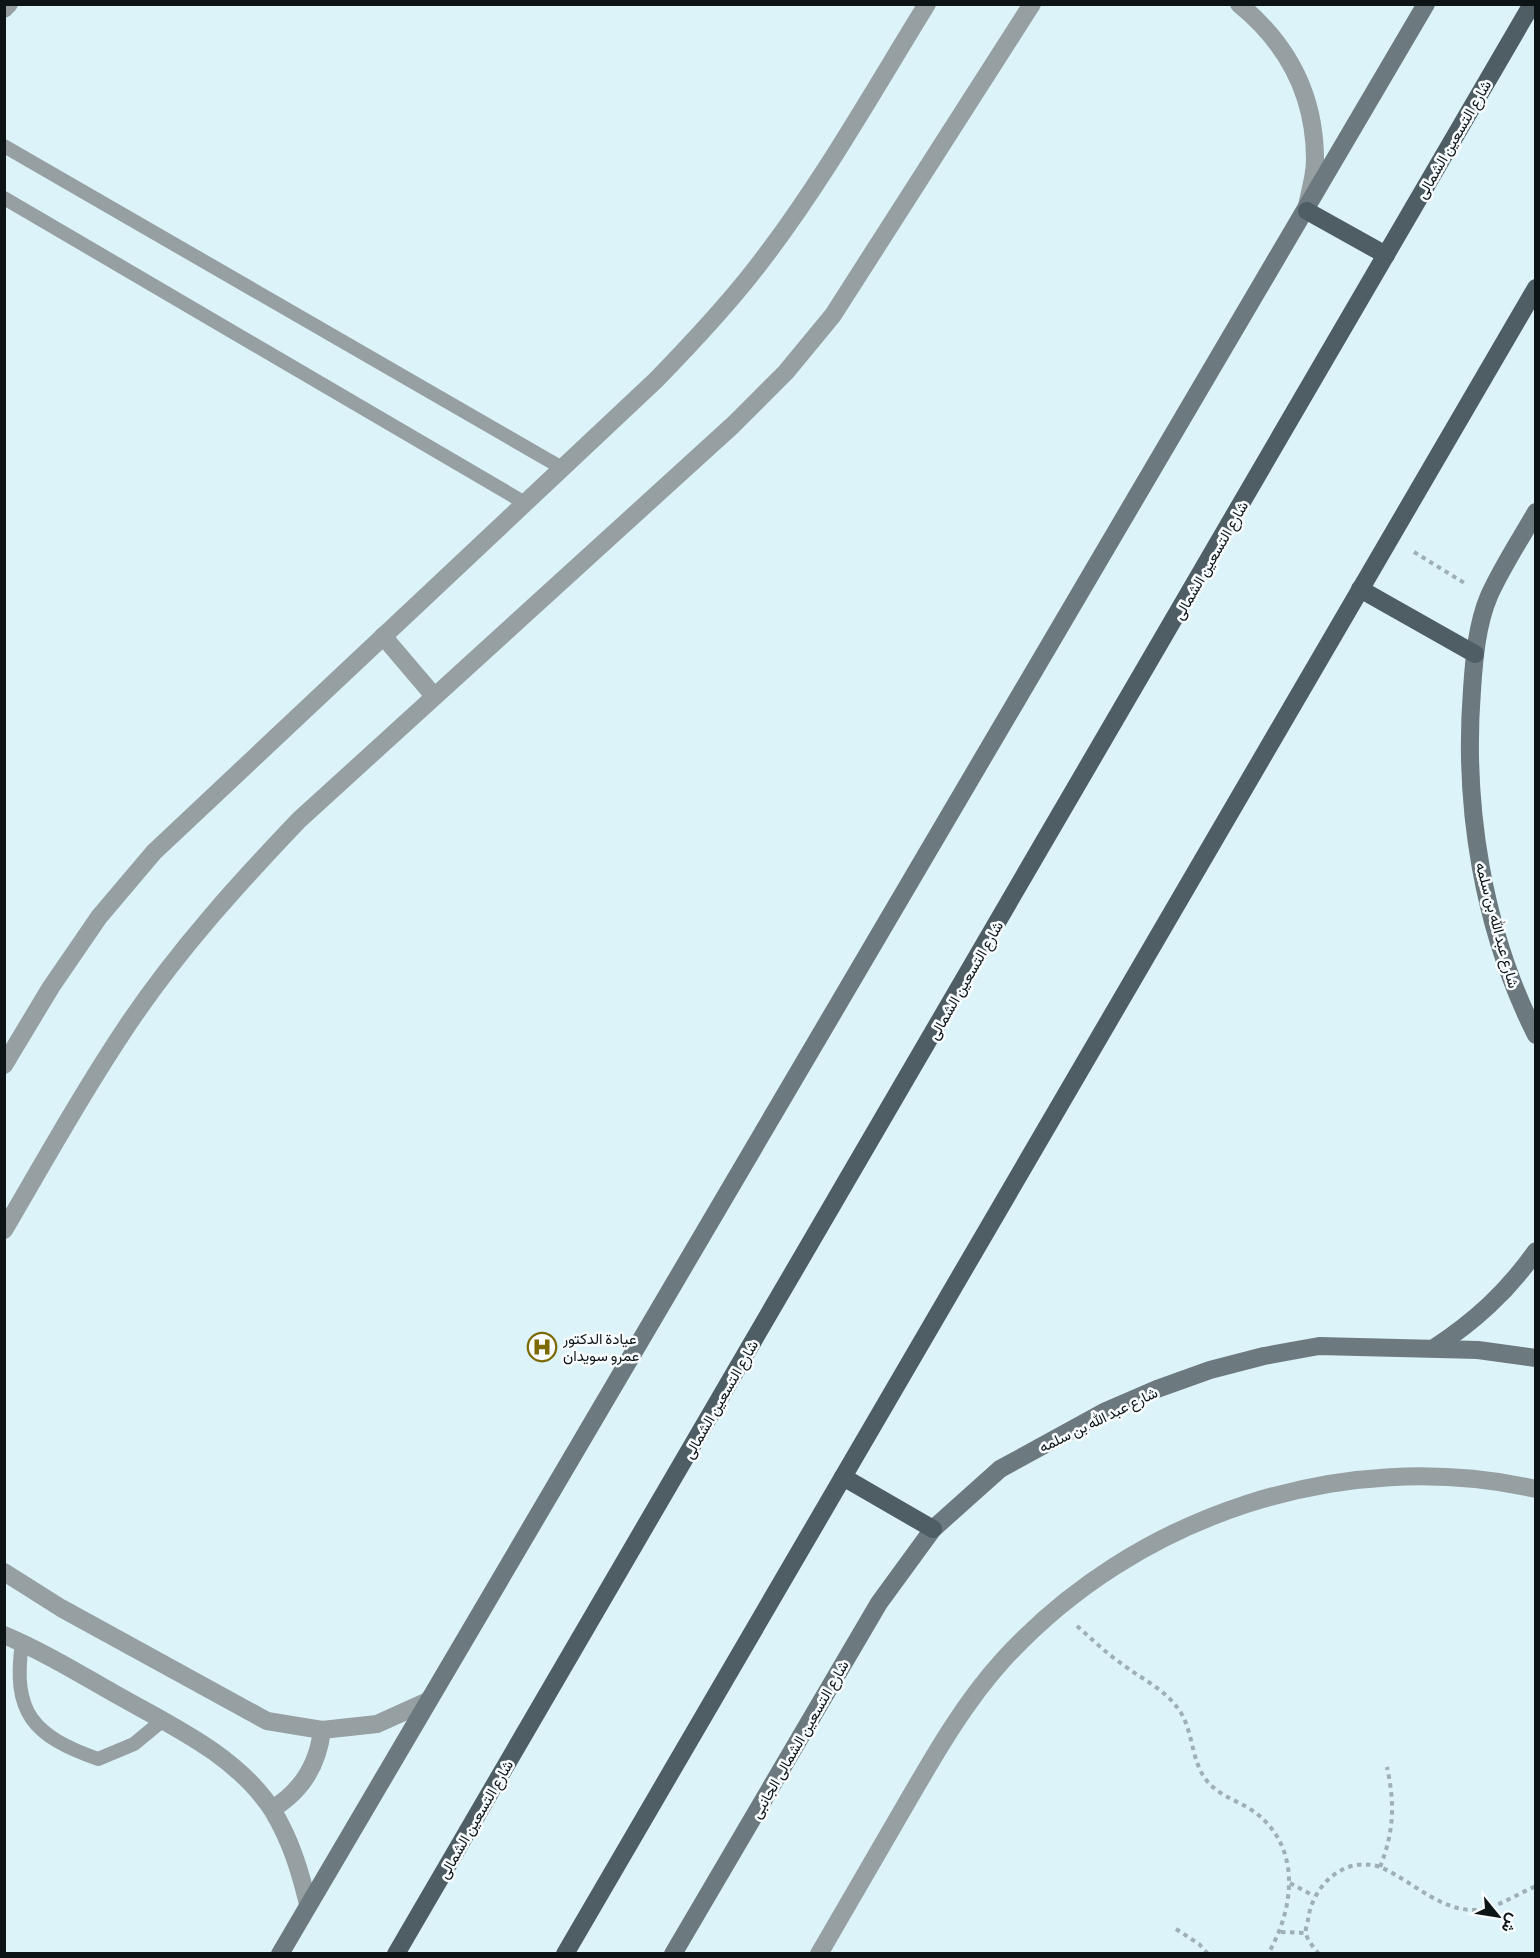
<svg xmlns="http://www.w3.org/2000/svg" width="1540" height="1958" font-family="Commissioner,Vazirmatn,sans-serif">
  <rect width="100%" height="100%" fill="#ddf3fa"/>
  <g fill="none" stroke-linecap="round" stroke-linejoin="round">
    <g stroke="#9eafb5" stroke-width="4" stroke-dasharray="4.5 4.5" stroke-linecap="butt">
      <path d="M 1414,552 L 1466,584"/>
      <path d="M 1077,1626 C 1092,1639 1106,1653 1122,1664 C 1143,1680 1167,1690 1181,1713 C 1194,1735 1191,1761 1207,1781 C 1220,1797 1240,1801 1256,1813 C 1302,1849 1294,1909 1268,1954"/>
      <path d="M 1380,1867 C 1394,1832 1395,1804 1387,1767"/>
      <path d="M 1290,1883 L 1314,1896"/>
      <path d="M 1176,1929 L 1199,1944 L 1208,1954"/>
      <path d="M 1281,1932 L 1306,1933"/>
      <path d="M 1319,1954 C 1314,1948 1308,1941 1306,1934 C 1305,1930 1307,1924 1308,1920 C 1312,1886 1344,1855 1380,1867 C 1414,1881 1447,1919 1488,1908 C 1504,1903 1520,1893 1536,1886"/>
    </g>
    <g stroke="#969fa2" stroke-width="14">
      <path d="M 4,146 L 562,468"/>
      <path d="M 4,198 L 525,503"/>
      <path d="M 22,1643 C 12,1713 33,1736 98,1759 L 134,1744 L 163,1720"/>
    </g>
    <g stroke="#969fa2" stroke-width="18">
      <path d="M 1239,4 C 1288,44 1315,96 1315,160 C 1315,175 1310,191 1307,206"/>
      <path d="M 4,9 L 9,4"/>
      <path d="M 383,636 L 434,696"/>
      <path d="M 4,1065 L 51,987 L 99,917 L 154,852 L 656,380 C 691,344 725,308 756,268 C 820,186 872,93 927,4"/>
      <path d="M 4,1230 C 45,1160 84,1090 129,1023 C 179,949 238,884 299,820 L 733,425 L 786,372 L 833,315 L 1032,4"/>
      <path d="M 4,1572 L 61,1608 L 267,1721 L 322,1730 L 377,1724 L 428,1701"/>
      <path d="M 4,1635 C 44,1652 80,1674 117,1695 C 172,1726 238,1756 273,1811 C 291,1841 300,1871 308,1904"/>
      <path d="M 272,1809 C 302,1791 318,1765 322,1730"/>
      <path d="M 819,1954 C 848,1904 877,1854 906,1804 C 935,1754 964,1703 1003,1660 C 1135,1515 1343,1446 1536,1489"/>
    </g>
    <g stroke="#6c797e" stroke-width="18">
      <path d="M 1536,512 C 1520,540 1502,567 1489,596 C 1477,624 1474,659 1472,690 C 1463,807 1483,930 1536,1035"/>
      <path d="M 1434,1348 C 1475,1321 1507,1292 1536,1251"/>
      <path d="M 280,1954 L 1426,4"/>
      <path d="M 673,1954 L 879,1603 L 933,1529 L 1000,1469 L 1106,1411 L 1157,1389 L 1210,1370 L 1264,1356 L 1319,1346 L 1478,1350 L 1536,1358"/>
    </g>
    <g stroke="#4e5e64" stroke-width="18">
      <path d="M 1307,211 L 1386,255"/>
      <path d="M 1360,589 L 1475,654"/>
      <path d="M 843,1477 L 933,1529"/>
      <path d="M 396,1954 L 1532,4"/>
      <path d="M 565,1954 L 1536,288"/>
    </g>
  </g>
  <defs>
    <g id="hospital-ring" transform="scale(1.5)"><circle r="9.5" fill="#f8fcfe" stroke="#7c6900" stroke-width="1.5"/><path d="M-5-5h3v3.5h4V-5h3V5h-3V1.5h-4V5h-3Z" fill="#7c6900"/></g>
  </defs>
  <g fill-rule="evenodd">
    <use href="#hospital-ring" x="542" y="1347"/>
  </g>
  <g text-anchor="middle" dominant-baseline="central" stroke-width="5" stroke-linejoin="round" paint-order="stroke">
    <g font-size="15" fill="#0c1416" stroke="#f8fcfe">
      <text transform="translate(1453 139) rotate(-60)">شارع التسعين الشمالى</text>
      <text transform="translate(1210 560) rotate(-60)">شارع التسعين الشمالى</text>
      <text transform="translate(1498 925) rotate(75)">شارع عبد الله بن سلمه</text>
      <text transform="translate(965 980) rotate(-60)">شارع التسعين الشمالى</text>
      <text transform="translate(720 1399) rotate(-60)">شارع التسعين الشمالى</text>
      <text transform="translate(1098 1419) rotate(-26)">شارع عبد الله بن سلمه</text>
      <text transform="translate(799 1739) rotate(-60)">شارع التسعين الشمالى الجانبى</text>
      <text transform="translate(475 1819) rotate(-60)">شارع التسعين الشمالى</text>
    </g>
    <g font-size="15" fill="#0c1416" stroke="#f8fcfe" text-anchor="start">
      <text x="563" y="1338">عيادة الدكتور<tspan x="563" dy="17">عمرو سويدان</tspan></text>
    </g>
  </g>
  <rect width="1540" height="1958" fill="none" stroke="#0c1416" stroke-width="12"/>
  <g transform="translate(1498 1916) rotate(120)" stroke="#f8fcfe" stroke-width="4.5" paint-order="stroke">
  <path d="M0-4.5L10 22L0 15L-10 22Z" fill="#0c1416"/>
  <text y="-9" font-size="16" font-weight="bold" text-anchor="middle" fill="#0c1416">ش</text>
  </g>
</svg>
